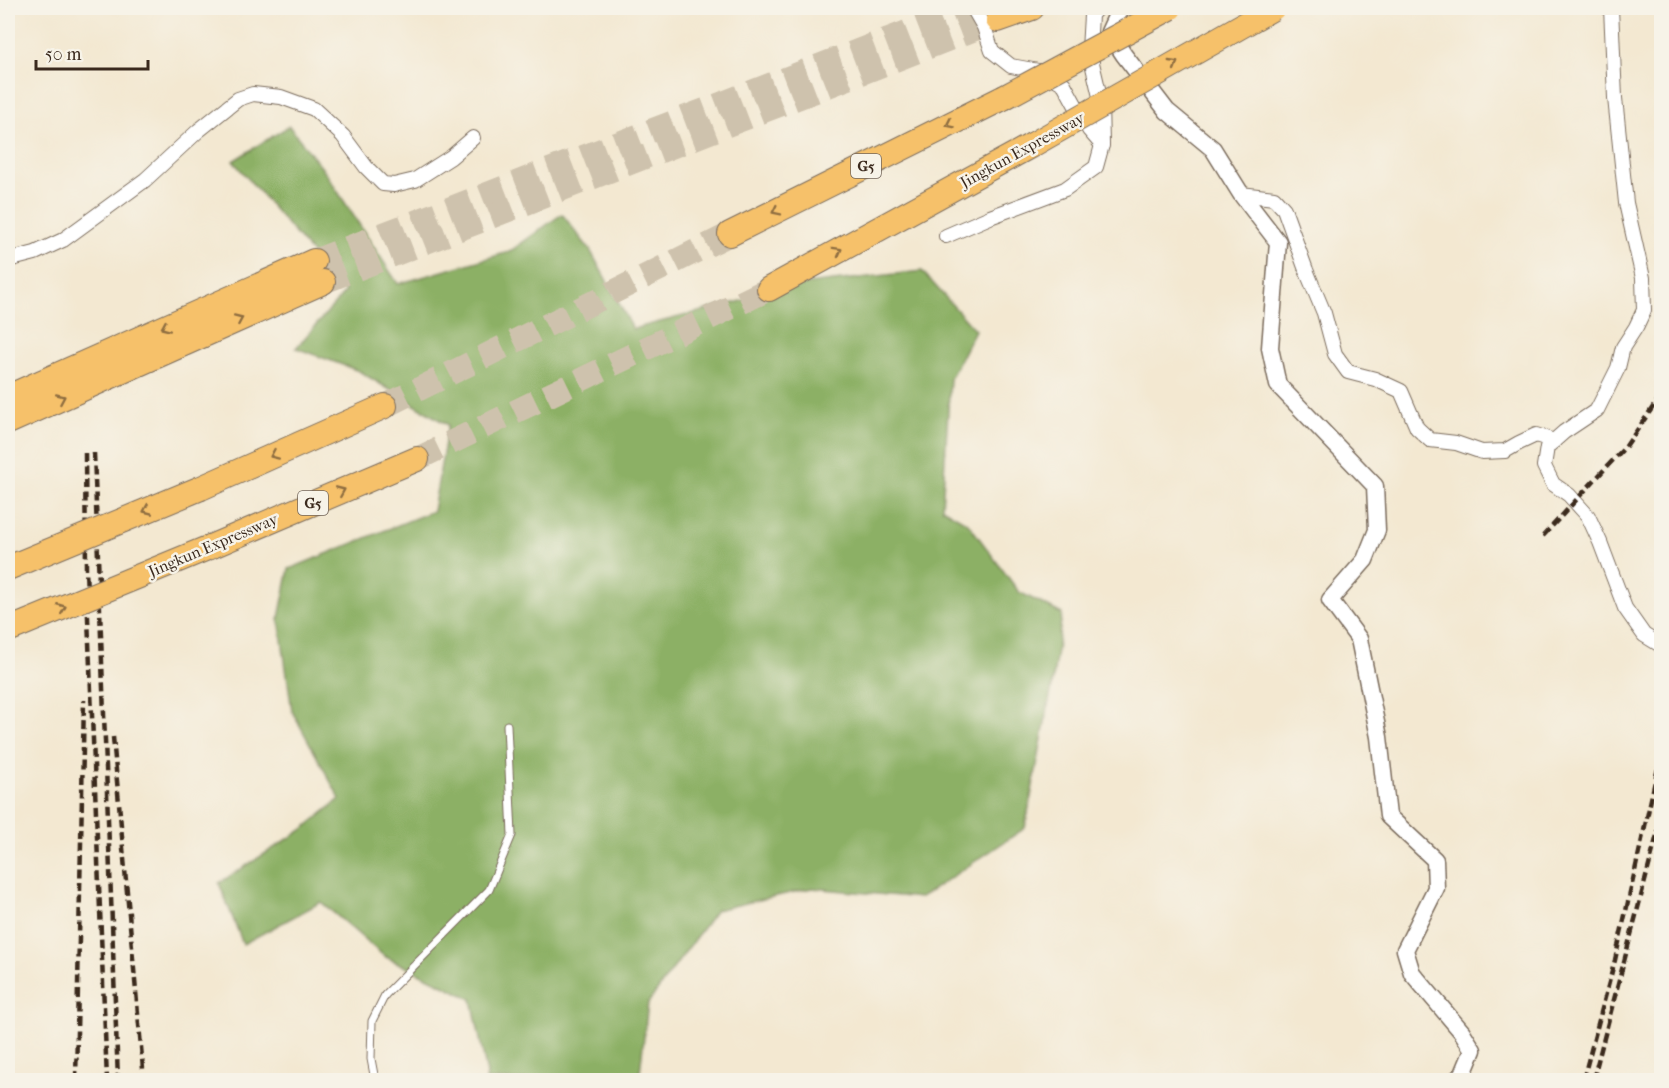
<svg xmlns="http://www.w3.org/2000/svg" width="1669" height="1088" font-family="'IM FELL French Canon',serif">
  <rect width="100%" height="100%" fill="#f7f3e8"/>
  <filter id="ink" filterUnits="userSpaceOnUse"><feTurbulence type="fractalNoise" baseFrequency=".0167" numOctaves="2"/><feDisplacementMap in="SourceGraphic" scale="12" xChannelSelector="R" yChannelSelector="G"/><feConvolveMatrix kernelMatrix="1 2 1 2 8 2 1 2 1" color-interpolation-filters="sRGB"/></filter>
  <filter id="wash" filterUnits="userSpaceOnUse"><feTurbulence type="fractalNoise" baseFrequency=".008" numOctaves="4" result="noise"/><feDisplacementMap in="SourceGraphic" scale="24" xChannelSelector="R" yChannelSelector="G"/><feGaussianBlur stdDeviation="1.35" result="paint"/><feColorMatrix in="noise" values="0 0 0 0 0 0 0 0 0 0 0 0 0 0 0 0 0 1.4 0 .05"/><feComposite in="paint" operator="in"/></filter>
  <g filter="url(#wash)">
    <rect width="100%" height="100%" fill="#f3e8d1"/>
    <path fill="#8cb065" stroke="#646d42" stroke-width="1.5" d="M 289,126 L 325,172 L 398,284 L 509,252 L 562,214 L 590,250 L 633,329 L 807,284 L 922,271 L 975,330 L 950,379 L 942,508 L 968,523 L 1019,592 L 1062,614 L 1052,686 L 1025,828 L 920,898 L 812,888 L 716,910 L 648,1003 L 639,1080 L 486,1080 L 487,1074 L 472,999 L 384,956 L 321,902 L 243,944 L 219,883 L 302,830 L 340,799 L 292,711 L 279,618 L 289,569 L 433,511 L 448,425 L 359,371 L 296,348 L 345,292 L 233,161 Z"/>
  </g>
  <g filter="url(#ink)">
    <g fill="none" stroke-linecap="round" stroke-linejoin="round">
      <g stroke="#cec2ad" stroke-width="24" stroke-dasharray="24 12" stroke-linecap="butt">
        <path d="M 314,261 L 969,8"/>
        <path d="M 323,282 L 998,20"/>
        <path d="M 385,406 L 730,234"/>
        <path d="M 417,459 L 769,289"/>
      </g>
      <g stroke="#7b6c5d" stroke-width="9">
        <path id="service" d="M 375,1080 L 371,1059 L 372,1021 L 385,995 L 489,890 L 512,835 L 507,725"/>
      </g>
      <g stroke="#7b6c5d" stroke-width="16">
        <g id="minor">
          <path d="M 973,8 L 984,27 L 992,51 L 1011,66 L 1044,72 L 1064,84 L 1089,130 L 1102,145"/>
          <path d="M 1611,8 L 1615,98 L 1626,203 L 1643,278 L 1644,310 L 1636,327 L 1623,347 L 1618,368 L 1597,410 L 1564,432 L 1547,447 L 1544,466 L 1553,484 L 1569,495 L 1588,516 L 1600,542 L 1625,608 L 1644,635 L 1662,646"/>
          <path d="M 1241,194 L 1274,198 L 1284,209 L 1306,270 L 1324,313 L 1335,354 L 1348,372 L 1375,379 L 1401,391 L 1417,428 L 1430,440 L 1456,443 L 1482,452 L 1505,451 L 1519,443 L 1536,435 L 1554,441"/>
          <path d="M 946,236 L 990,217 L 1065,189 L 1096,167 L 1102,145 L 1101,101 L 1089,50 L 1091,15 L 1097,8"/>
          <path d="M 8,260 L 35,253 L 63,240 L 145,180 L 198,131 L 238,99 L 253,94 L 281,97 L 314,109 L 343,136 L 366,167 L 383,184 L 394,185 L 415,180 L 451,157 L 473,138"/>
        </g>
      </g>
      <g stroke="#7b6c5d" stroke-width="19">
        <path id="tertiary" d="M 1120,8 L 1109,32 L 1124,55 L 1167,111 L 1213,149 L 1241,194 L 1278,242 L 1270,348 L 1278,385 L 1375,486 L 1377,530 L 1365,560 L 1330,600 L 1359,639 L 1379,737 L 1388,816 L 1435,860 L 1436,888 L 1405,950 L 1412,973 L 1462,1032 L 1473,1050 L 1463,1074 L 1456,1080"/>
      </g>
      <g stroke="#7b6c5d" stroke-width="26">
        <g id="motorway">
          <path d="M 998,20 L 1032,8"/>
          <path d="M 730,234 L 1003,98"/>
          <path d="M 769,289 L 1032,145"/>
          <path d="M 8,397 L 314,261"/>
          <path d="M 8,422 L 323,282"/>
          <path d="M 201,488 L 385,406"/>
          <path d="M 210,547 L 417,459"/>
        </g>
      </g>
      <use href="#service" stroke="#fff" stroke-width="7"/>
      <use href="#minor" stroke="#fff" stroke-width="14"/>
      <use href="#tertiary" stroke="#fff" stroke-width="16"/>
      <use href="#motorway" stroke="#f6c16b" stroke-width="24"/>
      <g stroke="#3b2a1e" stroke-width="4.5" stroke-dasharray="9 4.5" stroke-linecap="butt">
        <path d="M 85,453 L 86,569 L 107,1080"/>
        <path d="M 94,453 L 118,1080"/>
        <path d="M 1543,536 L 1626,446 L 1662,394"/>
        <path d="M 113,737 L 144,1080"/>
        <path d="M 76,1080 L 84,700"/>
        <path d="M 1583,1080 L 1615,960 L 1662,750"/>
        <path d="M 1593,1080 L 1662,816"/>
      </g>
      <g stroke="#7b6c5d" stroke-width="26" stroke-linecap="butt">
        <g id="motorway-bridge">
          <path d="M 1003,98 L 1170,8"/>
          <path d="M 1032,145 L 1273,8"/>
          <path d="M 8,568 L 201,488"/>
          <path d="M 8,630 L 210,547"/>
        </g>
      </g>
      <use href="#motorway-bridge" stroke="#f6c16b" stroke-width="24"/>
    </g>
    <defs><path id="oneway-chevron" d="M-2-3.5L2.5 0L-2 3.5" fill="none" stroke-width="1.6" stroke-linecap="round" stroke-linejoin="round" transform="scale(1.5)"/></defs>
    <g stroke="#8f6e41">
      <use href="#oneway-chevron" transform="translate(1174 64) rotate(-30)"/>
      <use href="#oneway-chevron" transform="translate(950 124) rotate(154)"/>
      <use href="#oneway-chevron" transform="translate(776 211) rotate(154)"/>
      <use href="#oneway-chevron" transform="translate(838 251) rotate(-29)"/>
      <use href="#oneway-chevron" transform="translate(239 319) rotate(-24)"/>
      <use href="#oneway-chevron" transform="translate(165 327) rotate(156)"/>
      <use href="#oneway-chevron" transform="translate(61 398) rotate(-24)"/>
      <use href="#oneway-chevron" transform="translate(274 455) rotate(156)"/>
      <use href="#oneway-chevron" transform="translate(341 491) rotate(-23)"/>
      <use href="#oneway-chevron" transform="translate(147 510) rotate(157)"/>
      <use href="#oneway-chevron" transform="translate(62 608) rotate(-22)"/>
    </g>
  </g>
  <g text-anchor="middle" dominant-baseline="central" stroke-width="5" stroke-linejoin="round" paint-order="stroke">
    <g fill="#f7f3e8" stroke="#73665b" stroke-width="1.5">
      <rect x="851" y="154" width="30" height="24" rx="4.5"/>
      <rect x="298" y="491" width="30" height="24" rx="4.5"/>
    </g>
    <g font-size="15" font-weight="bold" fill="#3b2a1e">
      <text x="866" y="166">G5</text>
      <text x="313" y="503">G5</text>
    </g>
    <g font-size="16" fill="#3b2a1e" stroke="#f7f3e8">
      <text transform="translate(1022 150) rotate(-29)">Jingkun Expressway</text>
      <text transform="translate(213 545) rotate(-23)">Jingkun Expressway</text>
    </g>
  </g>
  <rect width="1669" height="1088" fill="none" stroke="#f7f3e8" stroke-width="30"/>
  <path d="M36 60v9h112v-9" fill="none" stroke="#3b2a1e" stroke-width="3"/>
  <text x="45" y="60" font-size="18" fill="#3b2a1e" stroke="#f7f3e8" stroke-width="4.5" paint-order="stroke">50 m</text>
</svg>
